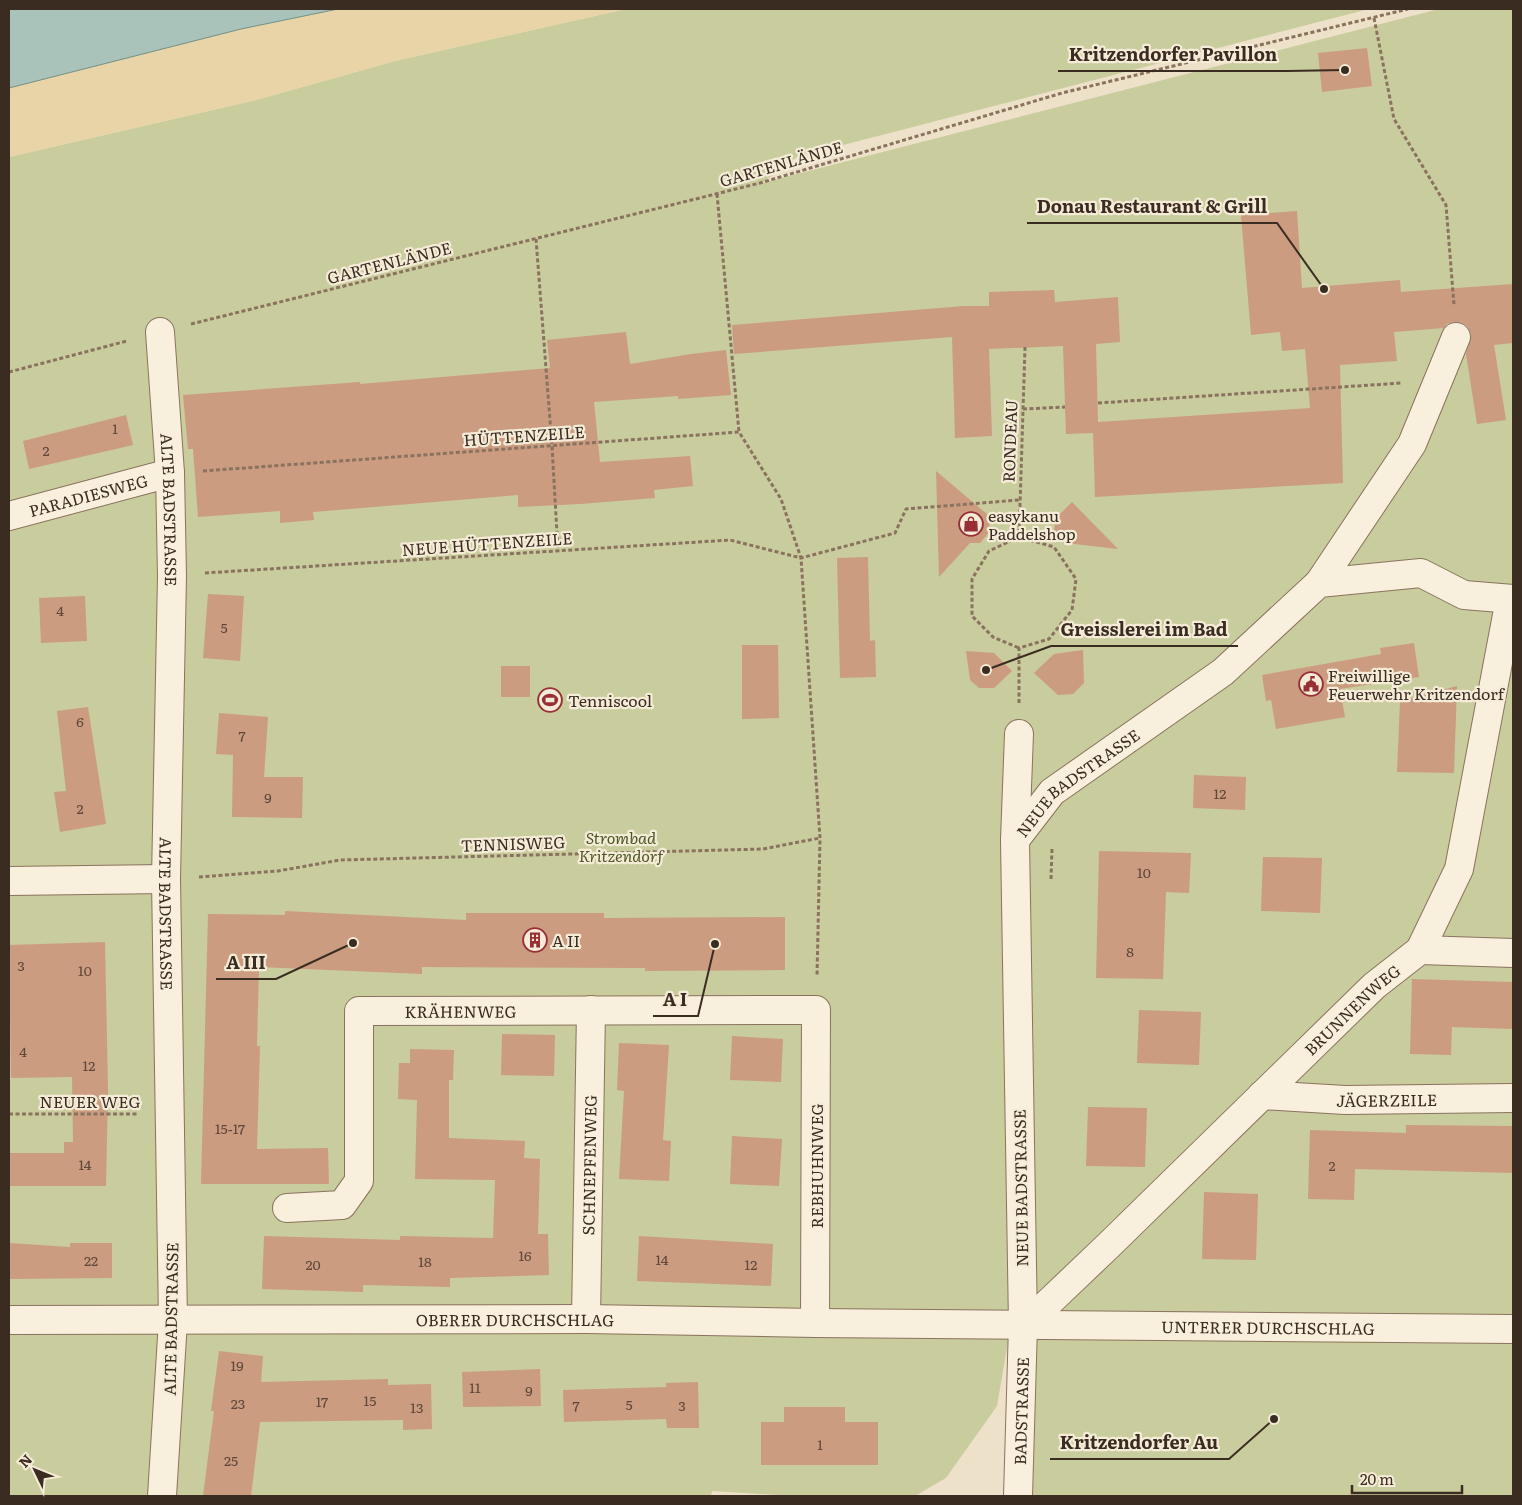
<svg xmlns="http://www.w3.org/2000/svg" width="1522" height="1505" font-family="Literata,serif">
  <rect width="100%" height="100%" fill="#eee1c9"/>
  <g fill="#c9cc9d">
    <path d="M 626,9 L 1369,9 L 797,157 L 762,183 L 1439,9 L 1513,9 L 1513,1318 L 1013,1313 L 997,1406 L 946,1478 L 915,1496 L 793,1496 L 712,1491 L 711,1496 L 9,1496 L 9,157 L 256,100 L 395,61 Z"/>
    <path d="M 1036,1339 L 1513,1341 L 1513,1496 L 1032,1496 Z"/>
  </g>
  <path fill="#e8d4a7" d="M 338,9 L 626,9 L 395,61 L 256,100 L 9,157 L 9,88 L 241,29 Z"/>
  <path fill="#a9c2ba" stroke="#709187" d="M 9,9 L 338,9 L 241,29 L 9,88 Z"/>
  <g fill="#cb9c80">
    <path d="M 1367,48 L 1372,86 L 1322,92 L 1318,53 Z"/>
    <path d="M 1297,211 L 1302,288 L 1400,280 L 1401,292 L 1513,284 L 1513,343 L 1494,345 L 1506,420 L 1477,424 L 1466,354 L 1471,335 L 1468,327 L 1462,323 L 1454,322 L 1447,324 L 1444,328 L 1394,332 L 1397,361 L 1340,365 L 1343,483 L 1095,497 L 1093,433 L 1066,434 L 1063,346 L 989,349 L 992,436 L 955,438 L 952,337 L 734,354 L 732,325 L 964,306 L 989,306 L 989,292 L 1054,290 L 1055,302 L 1118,297 L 1120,342 L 1096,344 L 1098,422 L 1310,408 L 1305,349 L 1282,351 L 1280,332 L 1251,335 L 1241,215 Z"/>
    <path d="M 626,332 L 630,364 L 691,354 L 726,350 L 731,395 L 678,399 L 678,396 L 594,402 L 600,462 L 690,456 L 693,486 L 654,490 L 655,498 L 580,504 L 518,507 L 518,495 L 313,512 L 314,520 L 280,523 L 280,511 L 198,517 L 193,449 L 188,449 L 183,395 L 360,382 L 360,384 L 550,368 L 547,340 Z"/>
    <path d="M 126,415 L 133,445 L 29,469 L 23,441 Z"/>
    <path d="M 936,471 L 988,515 L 990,531 L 980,543 L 970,543 L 939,577 Z"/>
    <path d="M 1072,502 L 1118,549 L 1066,543 L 1054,532 L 1055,519 Z"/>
    <path d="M 868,557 L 870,641 L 875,640 L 876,677 L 840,678 L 837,558 Z"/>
    <path d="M 208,594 L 244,596 L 240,661 L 203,658 Z"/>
    <path d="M 85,596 L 87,641 L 41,643 L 39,598 Z"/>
    <path d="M 1414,643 L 1419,677 L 1340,689 L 1345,717 L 1276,729 L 1271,700 L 1266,701 L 1262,675 L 1381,654 L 1380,648 Z"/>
    <path d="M 742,645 L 778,645 L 779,718 L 742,719 Z"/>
    <path d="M 1083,650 L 1084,683 L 1073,694 L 1058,695 L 1034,673 L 1054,654 Z"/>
    <path d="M 966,651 L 994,653 L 1012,671 L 994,688 L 979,688 L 970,680 Z"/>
    <rect x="501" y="666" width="29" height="31"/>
    <path d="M 1457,686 L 1454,773 L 1397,772 L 1400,701 Z"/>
    <path d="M 88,707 L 106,824 L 60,832 L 54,792 L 66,791 L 57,711 Z"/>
    <path d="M 219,713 L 268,717 L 264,777 L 303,777 L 302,818 L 232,817 L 233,755 L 216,754 Z"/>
    <path d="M 1194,775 L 1246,777 L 1245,810 L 1193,808 Z"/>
    <path d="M 1099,851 L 1191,853 L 1189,893 L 1166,892 L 1163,979 L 1096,978 Z"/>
    <path d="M 1263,857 L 1322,858 L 1320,913 L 1261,911 Z"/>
    <path d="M 285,911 L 466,920 L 466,913 L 604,913 L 604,918 L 785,917 L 785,970 L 645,971 L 645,968 L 422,967 L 422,974 L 259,967 L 257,1046 L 260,1046 L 257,1149 L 328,1148 L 329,1184 L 201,1184 L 208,914 L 285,915 Z"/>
    <path d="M 105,942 L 108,1089 L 106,1186 L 9,1186 L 9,1153 L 64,1153 L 64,1142 L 73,1142 L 72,1077 L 11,1078 L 9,945 Z"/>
    <path d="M 1412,979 L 1513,982 L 1513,1029 L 1452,1027 L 1451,1055 L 1410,1054 Z"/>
    <path d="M 1139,1010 L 1201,1012 L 1199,1065 L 1137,1063 Z"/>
    <path d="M 502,1034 L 555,1035 L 554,1076 L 501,1075 Z"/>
    <path d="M 732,1036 L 783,1039 L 781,1082 L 730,1080 Z"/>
    <path d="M 619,1043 L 669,1045 L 663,1140 L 671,1141 L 669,1181 L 619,1179 L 624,1091 L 617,1090 Z"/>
    <path d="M 410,1049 L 454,1050 L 453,1080 L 449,1080 L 449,1138 L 525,1141 L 524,1158 L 540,1159 L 538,1234 L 548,1234 L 549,1275 L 450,1278 L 450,1287 L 363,1285 L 363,1292 L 262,1289 L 264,1236 L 400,1240 L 400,1236 L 493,1238 L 495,1180 L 415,1179 L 417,1100 L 398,1099 L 399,1063 L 410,1063 Z"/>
    <path d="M 1088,1107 L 1147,1108 L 1145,1167 L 1086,1166 Z"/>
    <path d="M 1406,1125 L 1513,1126 L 1513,1173 L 1355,1169 L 1354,1200 L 1308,1199 L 1310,1130 L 1406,1133 Z"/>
    <path d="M 732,1136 L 782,1139 L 779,1186 L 730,1184 Z"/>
    <path d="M 1204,1192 L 1258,1194 L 1256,1260 L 1202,1259 Z"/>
    <path d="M 639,1236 L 773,1244 L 771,1286 L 637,1281 Z"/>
    <path d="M 9,1243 L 70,1247 L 70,1243 L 112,1243 L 112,1278 L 9,1279 Z"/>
    <path d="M 219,1351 L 263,1356 L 261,1382 L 388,1379 L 388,1385 L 431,1384 L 432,1429 L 403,1430 L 403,1420 L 260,1422 L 251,1496 L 203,1496 L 214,1411 L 211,1411 Z"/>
    <path d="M 540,1369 L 541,1406 L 463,1407 L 462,1372 Z"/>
    <path d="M 698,1382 L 699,1428 L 667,1428 L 666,1419 L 564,1422 L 563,1390 L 666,1387 L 666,1383 Z"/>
    <path d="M 784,1407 L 845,1407 L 845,1422 L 878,1422 L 878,1465 L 761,1465 L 761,1422 L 784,1422 Z"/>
  </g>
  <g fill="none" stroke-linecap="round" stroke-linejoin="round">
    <g stroke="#8a735e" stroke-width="30">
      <g id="minor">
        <path id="s1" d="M 160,332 L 170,473 L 172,576 L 166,879 L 173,1321 L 162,1496"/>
        <path id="s2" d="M 9,516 L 170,473"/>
        <path d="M 1319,583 L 1412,444 L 1456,337"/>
        <path d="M 1015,840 L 1019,734"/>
        <path d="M 9,881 L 166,879"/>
        <path d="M 1420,950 L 1513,953"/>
        <path id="s3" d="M 1262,1095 L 1345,1100 L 1513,1098"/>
        <path id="s4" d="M 287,1208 L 342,1205 L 359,1181 L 359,1011 L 816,1010 L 815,1323"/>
        <path id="s5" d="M 586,1319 L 591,1010"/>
        <path id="s6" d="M 9,1320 L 586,1319 L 815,1323 L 1513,1329"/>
        <path id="s7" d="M 1023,1325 L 1046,1305 L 1109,1245 L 1374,986 L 1420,950 L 1459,869 L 1510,599"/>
        <path id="s8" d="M 1018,1496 L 1023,1325 L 1015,840 L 1052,792 L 1223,672 L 1319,583 L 1421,573 L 1464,595 L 1513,599"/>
      </g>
    </g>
    <g stroke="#8a735e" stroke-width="3" stroke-dasharray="4 2.5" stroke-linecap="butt">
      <path d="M 1374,18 L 1394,119 L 1446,205 L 1454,305"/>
      <path d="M 717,194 L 739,432"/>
      <path d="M 536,239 L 552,446 L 558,551"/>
      <path d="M 191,324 L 760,183 L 1062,93 L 1408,9"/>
      <path d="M 9,372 L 127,341"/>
      <path d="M 1098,403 L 1402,383"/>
      <path d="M 1023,409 L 1065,407"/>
      <path d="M 203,471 L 739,432 L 781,499 L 801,558 L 820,838 L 817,977"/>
      <path d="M 1019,537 L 989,551 L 972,579 L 972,616 L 993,637 L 1019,648"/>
      <path d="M 205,573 L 730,540 L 801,558 L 895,533 L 906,509 L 1019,500"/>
      <path d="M 1019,703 L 1019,648 L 1049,639 L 1072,610 L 1076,579 L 1054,547 L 1019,537 L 1025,347"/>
      <path d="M 199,877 L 278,871 L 340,860 L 763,849 L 820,838"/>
      <path d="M 1051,879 L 1052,848"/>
      <path d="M 9,1114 L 138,1114"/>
    </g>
    <use href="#minor" stroke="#f8efdc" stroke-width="28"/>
  </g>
  <defs>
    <g id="shop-ring" transform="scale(1.25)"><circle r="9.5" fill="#f5ecd8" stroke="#982f34" stroke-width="1.5"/><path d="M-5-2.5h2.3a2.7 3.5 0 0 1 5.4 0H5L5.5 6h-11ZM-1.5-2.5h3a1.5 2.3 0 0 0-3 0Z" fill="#982f34"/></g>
    <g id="civic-ring" transform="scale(1.25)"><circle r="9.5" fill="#f5ecd8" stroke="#982f34" stroke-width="1.5"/><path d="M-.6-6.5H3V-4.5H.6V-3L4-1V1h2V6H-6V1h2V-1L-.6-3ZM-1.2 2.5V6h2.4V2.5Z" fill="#982f34"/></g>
    <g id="stadium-ring" transform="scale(1.25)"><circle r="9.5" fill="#f5ecd8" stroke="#982f34" stroke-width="1.5"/><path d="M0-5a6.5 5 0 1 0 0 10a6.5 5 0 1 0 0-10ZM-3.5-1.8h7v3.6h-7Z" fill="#982f34"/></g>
    <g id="building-ring" transform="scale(1.25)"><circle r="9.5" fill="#f5ecd8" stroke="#982f34" stroke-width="1.5"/><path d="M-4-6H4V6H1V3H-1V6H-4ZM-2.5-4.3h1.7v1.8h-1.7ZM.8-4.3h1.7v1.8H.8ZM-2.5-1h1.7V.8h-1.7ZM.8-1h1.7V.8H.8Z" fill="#982f34"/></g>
  </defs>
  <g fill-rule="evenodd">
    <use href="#shop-ring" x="971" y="524"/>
    <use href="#civic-ring" x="1311" y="684"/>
    <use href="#stadium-ring" x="550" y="700"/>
    <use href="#building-ring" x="535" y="940"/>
  </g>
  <g text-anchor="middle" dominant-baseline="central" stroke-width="4.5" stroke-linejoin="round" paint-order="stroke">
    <g font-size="14" fill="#5f4839">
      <text x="115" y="428">1</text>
      <text x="46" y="450">2</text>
      <text x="60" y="610">4</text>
      <text x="224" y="627">5</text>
      <text x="80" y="721">6</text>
      <text x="242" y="735">7</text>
      <text x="1220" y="793">12</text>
      <text x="268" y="797">9</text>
      <text x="80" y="808">2</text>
      <text x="1144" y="872">10</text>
      <text x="1130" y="951">8</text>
      <text x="21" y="965">3</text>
      <text x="85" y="970">10</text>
      <text x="23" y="1051">4</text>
      <text x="89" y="1065">12</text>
      <text x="230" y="1128">15-17</text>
      <text x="85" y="1164">14</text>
      <text x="1332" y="1165">2</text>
      <text x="525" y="1255">16</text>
      <text x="662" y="1259">14</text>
      <text x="91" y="1260">22</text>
      <text x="425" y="1261">18</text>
      <text x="313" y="1264">20</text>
      <text x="751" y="1264">12</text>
      <text x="237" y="1365">19</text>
      <text x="475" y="1387">11</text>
      <text x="529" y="1390">9</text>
      <text x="370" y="1400">15</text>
      <text x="322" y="1401">17</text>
      <text x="238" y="1403">23</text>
      <text x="629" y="1404">5</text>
      <text x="576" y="1405">7</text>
      <text x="682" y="1405">3</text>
      <text x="417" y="1407">13</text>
      <text x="820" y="1444">1</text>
      <text x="231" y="1460">25</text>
    </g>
    <g font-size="16" fill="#3b2c21" stroke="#f5ecd8">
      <text transform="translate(781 163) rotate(-16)">GARTENLÄNDE</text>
      <text transform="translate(389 262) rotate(-14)">GARTENLÄNDE</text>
      <text transform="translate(524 435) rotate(-4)">HÜTTENZEILE</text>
      <text transform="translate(1009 441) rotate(-88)">RONDEAU</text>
      <text stroke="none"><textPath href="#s2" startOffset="82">PARADIESWEG</textPath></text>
      <text stroke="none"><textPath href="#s1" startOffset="178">ALTE BADSTRASSE</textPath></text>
      <text transform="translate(487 543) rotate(-4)">NEUE HÜTTENZEILE</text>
      <text stroke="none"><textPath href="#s8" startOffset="742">NEUE BADSTRASSE</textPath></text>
      <text transform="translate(513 843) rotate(-2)">TENNISWEG</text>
      <text stroke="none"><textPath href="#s1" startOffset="582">ALTE BADSTRASSE</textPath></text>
      <text stroke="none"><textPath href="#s7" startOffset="456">BRUNNENWEG</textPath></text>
      <text stroke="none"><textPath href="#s4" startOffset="356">KRÄHENWEG</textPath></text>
      <text stroke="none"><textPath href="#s3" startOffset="125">JÄGERZEILE</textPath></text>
      <text x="90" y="1101">NEUER WEG</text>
      <text stroke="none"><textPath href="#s5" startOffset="154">SCHNEPFENWEG</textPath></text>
      <text transform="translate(816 1166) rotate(-90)">REBHUHNWEG</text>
      <text transform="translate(1020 1188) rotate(-91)">NEUE BADSTRASSE</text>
      <text transform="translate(170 1319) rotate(-89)">ALTE BADSTRASSE</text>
      <text stroke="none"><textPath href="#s6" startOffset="506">OBERER DURCHSCHLAG</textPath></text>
      <text stroke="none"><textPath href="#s6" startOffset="1259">UNTERER DURCHSCHLAG</textPath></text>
      <text stroke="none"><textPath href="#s8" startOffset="85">BADSTRASSE</textPath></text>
    </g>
    <g font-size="16" fill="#3b2c21" stroke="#f5ecd8" text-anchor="start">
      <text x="988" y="515">easykanu<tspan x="988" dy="18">Paddelshop</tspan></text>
      <text x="1328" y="675">Freiwillige<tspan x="1328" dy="18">Feuerwehr Kritzendorf</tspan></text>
      <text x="568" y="700">Tenniscool</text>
      <text x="552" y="940">A II</text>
    </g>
    <g font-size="16" font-style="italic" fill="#4d5728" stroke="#f5ecd8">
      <text x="621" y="837">Strombad<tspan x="621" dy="18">Kritzendorf</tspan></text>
    </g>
  </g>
  <path fill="none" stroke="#3b2c21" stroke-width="2" d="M1345 70L1287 71H1058M1324 289L1277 223H1027M986 670L1051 646H1238M353 943L276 979H216M715 944L698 1016H653M1274 1419L1229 1459H1050"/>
  <g fill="#3b2c21" stroke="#f5ecd8" stroke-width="2">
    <circle cx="1345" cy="70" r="5"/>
    <circle cx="1324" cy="289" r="5"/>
    <circle cx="986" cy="670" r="5"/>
    <circle cx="353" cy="943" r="5"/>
    <circle cx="715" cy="944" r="5"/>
    <circle cx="1274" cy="1419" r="5"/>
  </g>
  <g font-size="18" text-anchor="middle" font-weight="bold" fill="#3b2c21" stroke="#f5ecd8" stroke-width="4.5" stroke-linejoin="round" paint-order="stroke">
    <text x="1173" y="61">Kritzendorfer Pavillon</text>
    <text x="1152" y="213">Donau Restaurant &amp; Grill</text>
    <text x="1144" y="636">Greisslerei im Bad</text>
    <text x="246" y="969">A III</text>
    <text x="675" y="1006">A I</text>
    <text x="1139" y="1449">Kritzendorfer Au</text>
  </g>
  <rect width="1522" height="1505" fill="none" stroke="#3b2c21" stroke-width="20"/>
  <g transform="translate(35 1470) rotate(313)" stroke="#f5ecd8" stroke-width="4" paint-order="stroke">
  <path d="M0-4L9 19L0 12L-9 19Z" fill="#3b2c21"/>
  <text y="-8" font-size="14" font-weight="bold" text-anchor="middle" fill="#3b2c21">N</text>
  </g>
  <path d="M1352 1485v8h110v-8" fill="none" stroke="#3b2c21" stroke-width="2.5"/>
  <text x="1360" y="1485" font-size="15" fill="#3b2c21" stroke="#f5ecd8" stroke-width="4" paint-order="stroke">20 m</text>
</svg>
